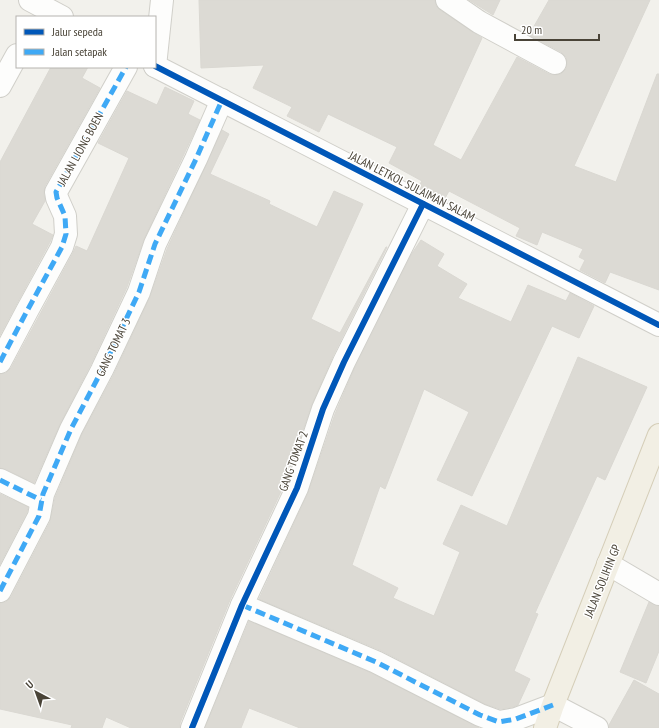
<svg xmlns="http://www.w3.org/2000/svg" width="659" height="728" font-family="'PT Sans Narrow',sans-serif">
  <rect width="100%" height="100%" fill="#f2f1ec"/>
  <g fill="#dcdad4" stroke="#dad8d2">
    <path d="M 199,0 L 435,0 L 436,6 L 440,10 L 482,38 L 433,145 L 461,160 L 517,57 L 549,74 L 556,75 L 561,74 L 566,69 L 567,62 L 566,57 L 561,52 L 529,35 L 549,0 L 650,0 L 574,166 L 616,182 L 657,74 L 659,74 L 659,290 L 610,272 L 605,283 L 580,270 L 585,260 L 579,257 L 583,249 L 542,232 L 537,245 L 516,236 L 520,228 L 449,191 L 444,200 L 418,187 L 422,181 L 389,163 L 397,147 L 328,114 L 319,132 L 287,116 L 292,107 L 253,88 L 264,65 L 201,68 Z"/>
    <path d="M 469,0 L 500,0 L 493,15 Z"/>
    <path d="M 51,67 L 88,67 L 82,78 L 100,88 L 45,186 L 44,194 L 45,201 L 32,224 L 53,235 L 50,242 L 0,335 L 0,162 Z"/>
    <path d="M 165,87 L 194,101 L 188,114 L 200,120 L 144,239 L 127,287 L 91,364 L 60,424 L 34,483 L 5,469 L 0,468 L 0,374 L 6,373 L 11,368 L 73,253 L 76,246 L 87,251 L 129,158 L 98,143 L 127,91 L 157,105 Z"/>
    <path d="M 222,130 L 229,134 L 210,174 L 270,201 L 269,204 L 317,227 L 334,191 L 363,204 L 311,319 L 340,333 L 386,247 L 387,247 L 333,356 L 312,404 L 285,483 L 230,600 L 180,723 L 180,728 L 131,728 L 106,717 L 102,728 L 71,728 L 72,725 L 0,709 L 0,603 L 6,602 L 11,597 L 50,522 L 55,498 L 82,434 L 113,376 L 150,297 L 167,249 Z"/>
    <path d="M 421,240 L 444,254 L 437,266 L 467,284 L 458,298 L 511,322 L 528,285 L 566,301 L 570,293 L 594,306 L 579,338 L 552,326 L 472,496 L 437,480 L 469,412 L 424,389 L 385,489 L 380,486 L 352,565 L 398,588 L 393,598 L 434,616 L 460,552 L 443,544 L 461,505 L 507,526 L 578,357 L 647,387 L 605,480 L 597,476 L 535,613 L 538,614 L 514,671 L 530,679 L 518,705 L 513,707 L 500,709 L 485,704 L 382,651 L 259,599 L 308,493 L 335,414 L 355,367 L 411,255 Z"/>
    <path d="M 0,494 L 28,507 L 27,512 L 0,564 Z"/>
    <path d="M 649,602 L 659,606 L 659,651 L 646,683 L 620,672 Z"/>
    <path d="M 249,621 L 371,673 L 479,728 L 300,728 L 249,708 L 241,728 L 205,728 Z"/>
    <path d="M 634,680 L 659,694 L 659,728 L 609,728 L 609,725 Z"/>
  </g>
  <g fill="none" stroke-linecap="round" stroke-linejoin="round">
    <g stroke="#d0cfc9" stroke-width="24">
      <g id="minor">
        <path d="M 30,0 L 62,17"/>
        <path d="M 447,0 L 479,22 L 555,63"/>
        <path d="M 155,66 L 659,325"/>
        <path d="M 155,66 L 162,0"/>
        <path d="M 0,86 L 17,55"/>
        <path d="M 0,362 L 27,311 L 62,247 L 66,234 L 65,216 L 57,198 L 56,192 L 126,67"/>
        <path d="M 0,480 L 41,500"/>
        <path d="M 608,564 L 659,594"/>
        <path d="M 0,591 L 39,516 L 43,494 L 71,429 L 102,370 L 139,292 L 155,244 L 196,159 L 222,100"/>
        <path d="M 242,605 L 376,662 L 480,715 L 499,722 L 516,719 L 553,705 L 597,728"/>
        <path d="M 192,728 L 242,605 L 297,488 L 323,409 L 344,362 L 423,204"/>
      </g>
    </g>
    <g stroke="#d5ceb8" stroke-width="24">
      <path id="major" d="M 545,728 L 553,705 L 659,435"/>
    </g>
    <use href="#minor" stroke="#fdfdfc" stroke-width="22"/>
    <use href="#major" stroke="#f2efe4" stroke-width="22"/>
    <g stroke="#3fa9f5" stroke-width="5" stroke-dasharray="10 5" stroke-linecap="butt">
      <path d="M 0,362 L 27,311 L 62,247 L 66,234 L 65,216 L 57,198 L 56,192 L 126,67"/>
      <path d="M 0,480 L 41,500"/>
      <path d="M 0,591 L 39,516 L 43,494 L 71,429 L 102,370 L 139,292 L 155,244 L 196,159 L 222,100"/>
      <path d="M 242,605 L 376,662 L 480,715 L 499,722 L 516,719 L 553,705"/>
    </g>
    <g stroke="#fff" stroke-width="8">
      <g id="cycleway">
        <path d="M 155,66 L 659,325"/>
        <path d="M 192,728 L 242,605 L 297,488 L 323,409 L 344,362 L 423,204"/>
      </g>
    </g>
    <use href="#cycleway" stroke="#0057b8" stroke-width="6"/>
  </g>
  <g text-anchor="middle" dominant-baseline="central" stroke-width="3" stroke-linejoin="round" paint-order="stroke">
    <g font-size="12" fill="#494337" stroke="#fff">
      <text transform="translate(80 149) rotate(-61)">JALAN LIONG BOEN</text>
      <text transform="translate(412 186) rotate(27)">JALAN LETKOL SULAIMAN SALAM</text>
      <text transform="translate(113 347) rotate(-64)">GANG TOMAT 3</text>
      <text transform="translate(293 461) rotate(-70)">GANG TOMAT 2</text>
      <text transform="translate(602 581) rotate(-68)">JALAN SOLIHIN GP</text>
    </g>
  </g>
  <rect x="16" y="16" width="140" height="52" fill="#ffffff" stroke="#b6b4af"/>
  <rect x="24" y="29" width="20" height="6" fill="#0057b8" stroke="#b6b4af"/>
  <text x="52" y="36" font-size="12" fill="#494337">Jalur sepeda</text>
  <rect x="24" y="49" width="20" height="6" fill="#3fa9f5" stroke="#b6b4af"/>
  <text x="52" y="56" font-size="12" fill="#494337">Jalan setapak</text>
  <g transform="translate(36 692) rotate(319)" stroke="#ffffff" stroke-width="3" paint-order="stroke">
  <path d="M0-3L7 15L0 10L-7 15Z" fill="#494337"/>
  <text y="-6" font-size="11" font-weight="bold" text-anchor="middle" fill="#494337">U</text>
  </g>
  <path d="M515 34v6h84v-6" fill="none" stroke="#494337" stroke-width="2"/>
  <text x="521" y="34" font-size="12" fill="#494337" stroke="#ffffff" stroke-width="3" paint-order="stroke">20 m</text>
</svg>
